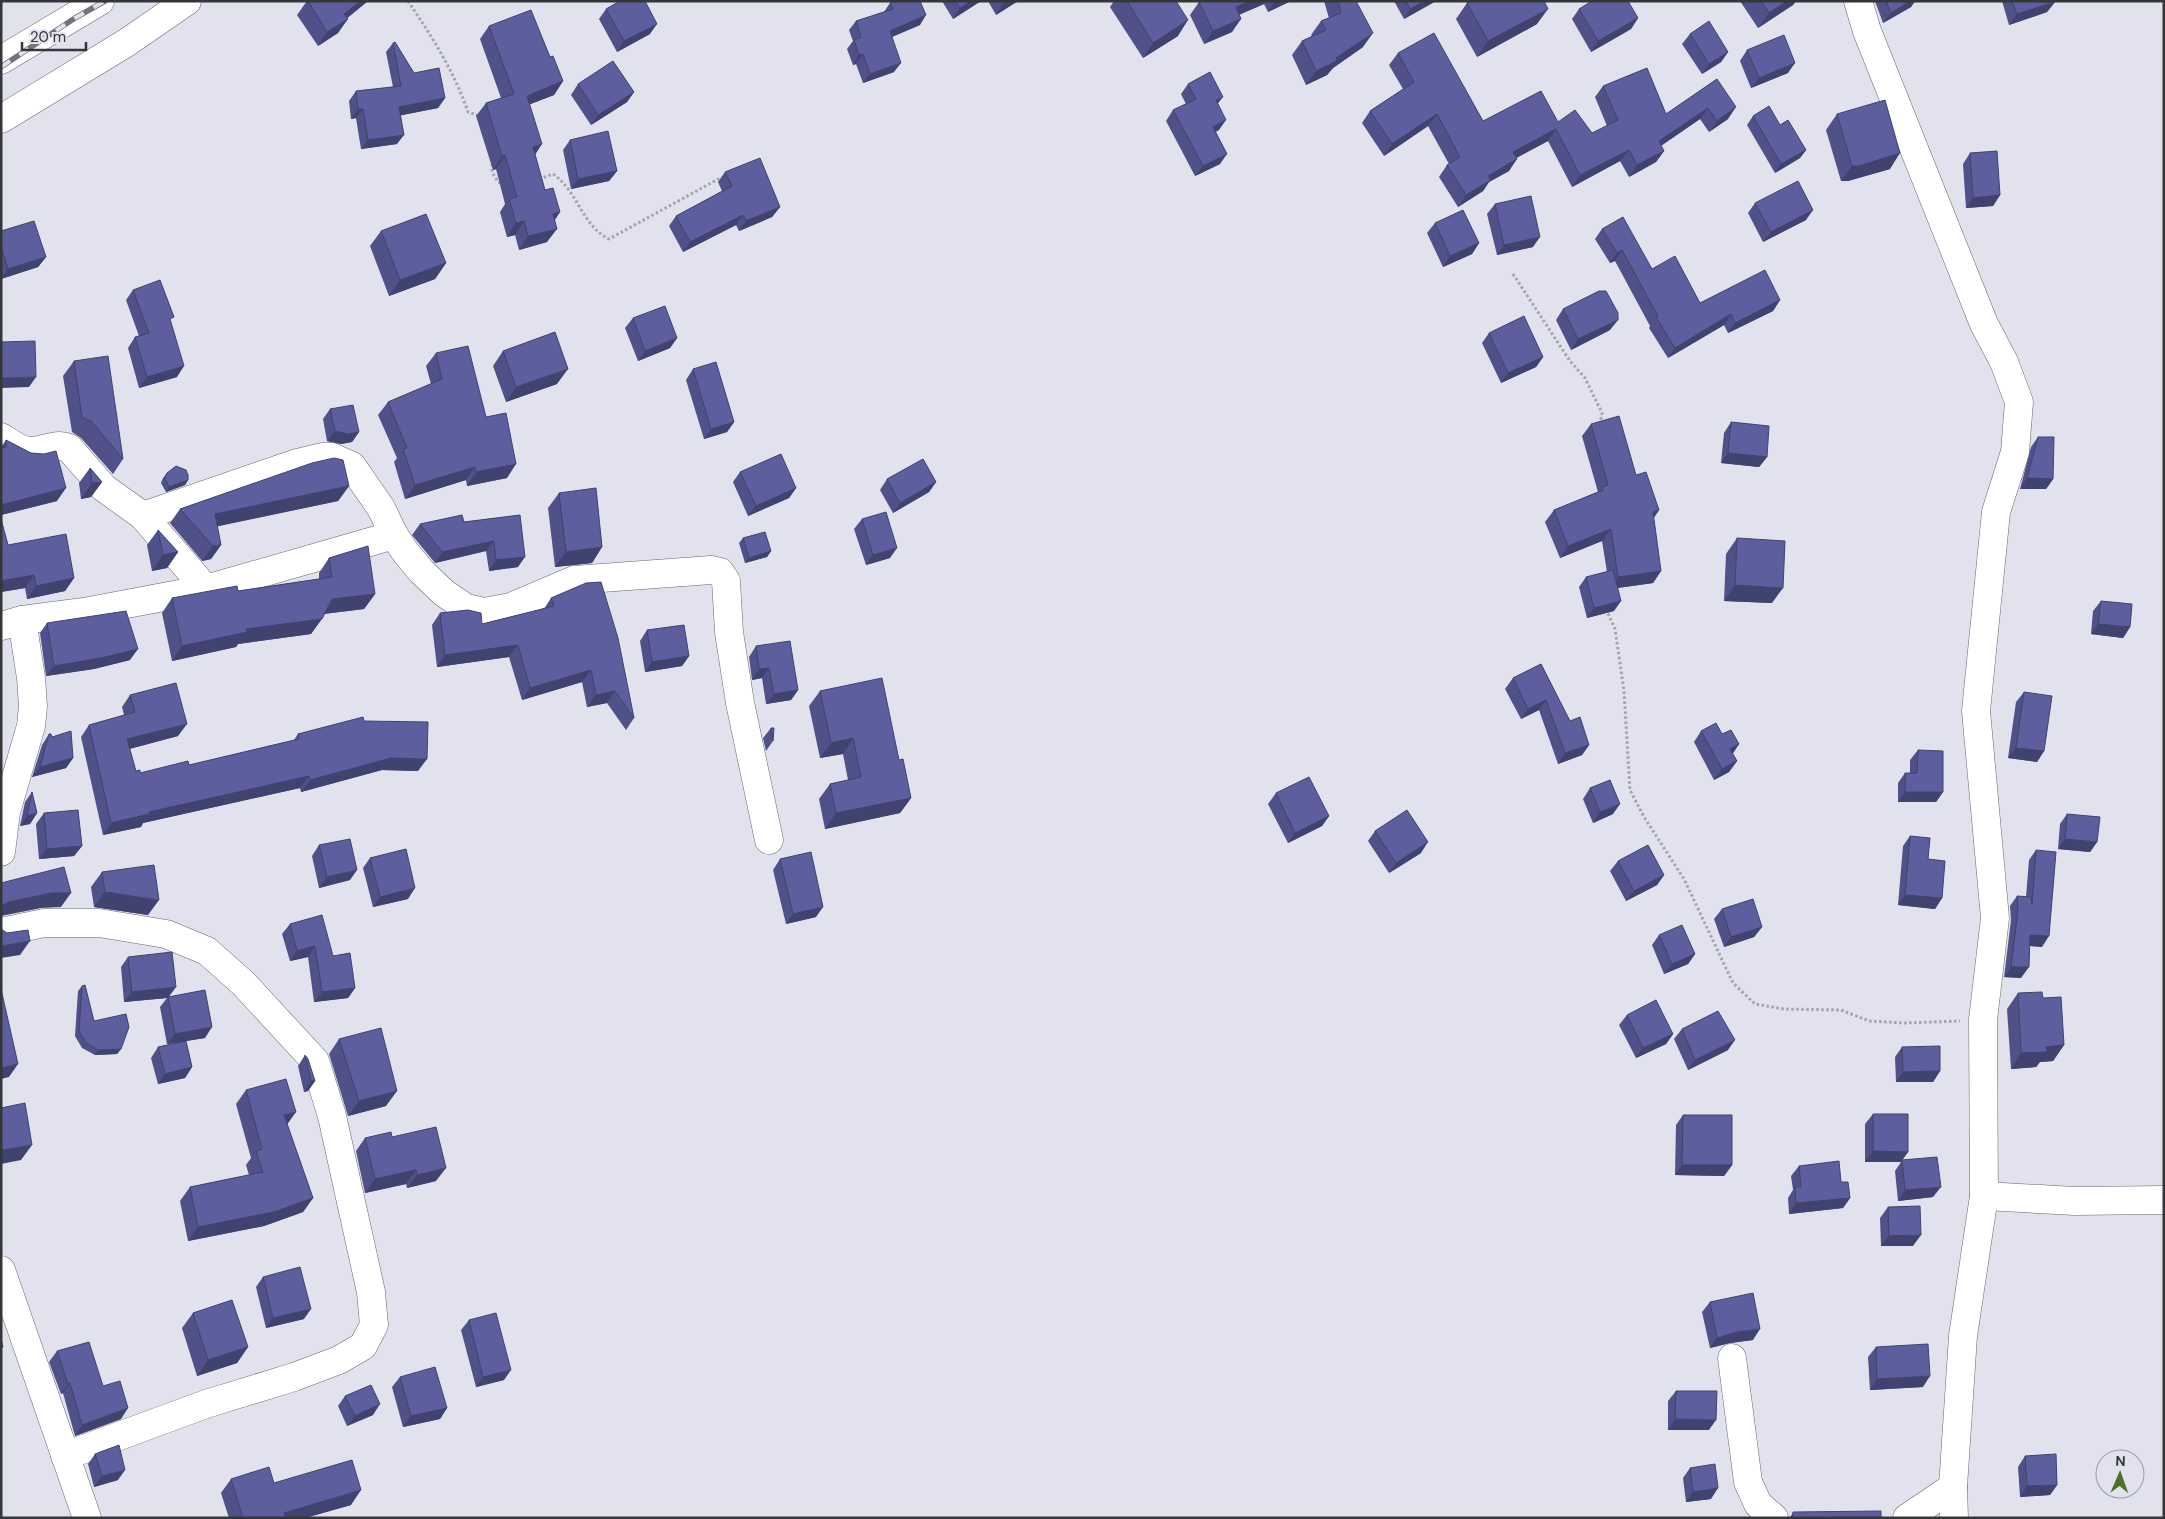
<svg xmlns="http://www.w3.org/2000/svg" width="2165" height="1519" viewBox="0 0 2165 1519" font-family="'DM Sans',sans-serif">
<style>
.lines{fill:none;stroke-linecap:round;stroke-linejoin:round}
.minor-casing{stroke:#666770;stroke-width:29}
.path{stroke:#a3a4ac;stroke-width:3;stroke-dasharray:2.5 2.5;stroke-linecap:butt}
.minor{stroke:#fff;stroke-width:28}
.rail-casing{stroke:#73747b;stroke-width:5.5}
.rail{stroke:#e1e2ed;stroke-width:4;stroke-dasharray:11;stroke-linecap:butt}
.wall{fill:#4f5188}
.shaded-wall{fill:#40426f}
.building{fill:#5c5e9e;stroke:#40426f}
</style>
<rect width="100%" height="100%" fill="#e1e2ed"/>
<g class="lines">
<defs>
<g id="minor">
<polyline points="1858,1 1867,31 1984,324 2004,362 2019,402 2015,452 1996,512 1976,711 1995,918 1983,1020 1984,1196 1963,1336 1953,1487 1954,1518"/>
<polyline points="1,60 100,1"/>
<polyline points="1,119 126,43 187,1"/>
<path d="M1 437C9 442 20 451 30 451 43 452 55 442 69 448L104 488 143 516 206 589"/>
<polyline points="143,516 297,463 322,457 332,457 352,466 381,508 394,535 406,553 421,571 444,593 466,608 484,612 511,607 574,580 711,570 720,572 726,581 729,632 740,703 769,840"/>
<polyline points="1,626 22,620 84,612 206,589 394,535"/>
<polyline points="1,852 6,812 31,726 33,706 31,678 22,620"/>
<polyline points="1,932 44,923 99,923 166,934 207,951 244,984 315,1061 332,1116 371,1292 374,1325 363,1346 339,1360 294,1377 206,1404 65,1456"/>
<polyline points="1984,1196 2075,1201 2164,1200"/>
<polyline points="1,1270 87,1518"/>
<polyline points="1732,1358 1748,1482 1758,1504 1774,1518"/>
<polyline points="1907,1518 1953,1487"/>
</g>
</defs>
<use href="#minor" class="minor-casing"/>
<g class="path">
<path d="M408 1C432 37 454 71 468 112L480 116"/>
<polyline points="492,164 492,172 498,182 502,183"/>
<path d="M539 179 553 174C578 191 582 226 609 239L722 177"/>
<polyline points="1513,274 1570,361 1585,378 1602,413 1600,424"/>
<polyline points="1606,609 1615,629 1624,691 1630,790 1644,817 1684,879 1733,983 1755,1004 1784,1009 1841,1010 1869,1021 1905,1023 1960,1021"/>
</g>
<use href="#minor" class="minor"/>
<defs>
<polyline id="rail" points="1,67 75,18 105,1"/>
</defs>
<use href="#rail" class="rail-casing"/>
<use href="#rail" class="rail"/>
</g>
<g class="wall">
<polygon points="307,1 368,1 347,18 338,33 318,46 297,15"/>
<polygon points="942,1 981,1 953,19"/>
<polygon points="988,1 1018,1 996,15"/>
<polygon points="1114,1 1176,1 1178,36 1143,58 1110,7"/>
<polygon points="1201,1 1291,1 1268,12 1264,4 1239,15 1232,32 1204,44 1190,15 1199,2"/>
<polygon points="1324,1 1356,1 1363,47 1333,68 1327,75 1306,85 1292,55 1302,41 1312,36 1311,35 1321,21 1329,18"/>
<polygon points="1394,1 1436,1 1404,19"/>
<polygon points="1740,1 1796,1 1793,5 1758,28"/>
<polygon points="1875,1 1915,1 1911,7 1883,23"/>
<polygon points="2002,1 2055,1 2055,2 2047,12 2009,25"/>
<polygon points="890,3 920,25 892,37 894,72 863,83 856,64 853,65 847,49 853,41 849,30 856,21 884,12"/>
<polygon points="1467,3 1537,24 1477,57 1456,19"/>
<polygon points="606,9 650,34 617,52 599,19"/>
<polygon points="1579,9 1638,18 1631,29 1591,52 1572,19"/>
<polygon points="489,26 550,57 563,81 554,95 530,104 535,154 545,190 560,212 554,220 547,242 519,250 515,235 507,237 500,212 505,204 496,169 493,170 476,116 486,103 501,98 480,39"/>
<polygon points="1690,34 1728,52 1721,62 1702,74 1682,44"/>
<polygon points="393,43 414,73 445,98 438,108 401,115 397,144 361,149 356,118 351,119 349,101 356,91 393,87 386,52"/>
<polygon points="1747,50 1788,73 1751,88 1740,61"/>
<polygon points="1398,53 1483,121 1558,122 1592,133 1607,126 1595,97 1603,86 1666,114 1717,79 1728,119 1709,132 1700,119 1661,146 1664,151 1656,162 1629,177 1620,161 1572,187 1548,141 1516,158 1509,171 1489,182 1483,191 1458,207 1439,177 1447,165 1449,164 1428,126 1384,156 1362,123 1370,111 1403,89 1389,65"/>
<polygon points="578,84 634,92 627,102 591,125 571,95"/>
<polygon points="1188,84 1218,104 1219,130 1215,132 1220,164 1195,176 1166,121 1173,110 1186,104 1181,94"/>
<polygon points="1837,114 1890,169 1848,181 1841,181 1826,130"/>
<polygon points="1753,116 1780,125 1806,150 1800,158 1775,173 1747,125"/>
<polygon points="570,140 617,171 609,181 571,189 563,150"/>
<polygon points="1970,153 2000,195 1993,206 1966,208 1963,164"/>
<polygon points="725,172 780,207 772,217 739,231 736,225 683,252 669,226 676,216 722,191 718,182"/>
<polygon points="1755,203 1806,220 1763,242 1748,213"/>
<polygon points="1495,204 1533,247 1497,255 1487,214"/>
<polygon points="1435,223 1479,243 1472,254 1443,267 1427,233"/>
<polygon points="1602,229 1652,269 1700,303 1780,300 1773,311 1728,333 1724,325 1668,358 1649,328 1650,326 1615,261 1610,263 1595,239"/>
<polygon points="1,231 46,257 38,267 1,279"/>
<polygon points="381,231 446,263 435,279 389,296 370,246"/>
<polygon points="133,290 177,377 139,388 128,348 135,337 139,336 126,300"/>
<polygon points="1563,309 1610,330 1571,350 1556,320"/>
<polygon points="633,318 677,338 670,348 638,361 625,328"/>
<polygon points="1489,333 1543,357 1536,367 1501,383 1482,343"/>
<polygon points="503,351 557,384 506,402 493,366"/>
<polygon points="436,353 486,417 507,478 467,486 466,480 405,499 394,462 397,458 378,415 388,402 431,384 426,366"/>
<polygon points="74,361 123,459 113,474 81,438 72,432 63,376"/>
<polygon points="693,369 734,422 727,432 704,439 686,380"/>
<polygon points="330,409 359,432 352,442 341,444 327,441 323,419"/>
<polygon points="1731,422 1767,457 1759,467 1721,463 1724,433"/>
<polygon points="1591,424 1636,475 1659,510 1653,519 1661,571 1653,583 1618,588 1614,611 1587,618 1579,587 1586,577 1607,572 1602,541 1560,558 1545,522 1554,510 1598,492 1582,436"/>
<polygon points="2038,437 2053,479 2046,489 2020,489 2031,447"/>
<polygon points="6,440 57,501 1,515 1,447"/>
<polygon points="90,468 102,482 91,497 81,499 79,483"/>
<polygon points="740,472 796,488 789,498 748,516 733,482"/>
<polygon points="167,473 188,480 185,485 166,492 161,483 163,478"/>
<polygon points="887,479 936,482 929,492 893,513 880,490"/>
<polygon points="349,486 338,501 217,526 221,545 211,559 202,561 170,523 180,509"/>
<polygon points="559,493 602,547 592,563 555,567 548,508"/>
<polygon points="520,515 518,567 489,571 486,551 435,563 412,535 420,524 464,522"/>
<polygon points="1,519 8,545 74,578 65,591 27,599 25,588 1,592"/>
<polygon points="862,519 890,558 866,565 854,529"/>
<polygon points="158,530 178,552 167,568 152,571 147,545"/>
<polygon points="743,538 771,551 767,557 745,563 739,543"/>
<polygon points="1737,538 1772,603 1724,601 1726,554"/>
<polygon points="329,558 375,594 364,609 324,614 311,634 238,644 236,647 172,661 162,613 172,598 238,591 319,579 319,573"/>
<polygon points="551,598 634,718 626,730 607,703 587,707 582,682 522,700 509,657 437,667 432,625 440,613 482,624 544,609"/>
<polygon points="2101,601 2130,627 2123,638 2091,634 2093,611"/>
<polygon points="47,623 130,660 94,669 46,676 40,633"/>
<polygon points="647,630 689,656 682,666 645,672 640,641"/>
<polygon points="756,646 798,690 791,700 766,704 762,678 752,680 749,657"/>
<polygon points="1541,664 1570,721 1589,745 1582,755 1558,764 1539,710 1521,719 1505,689 1513,678"/>
<polygon points="820,691 899,760 911,798 900,813 825,829 819,799 830,784 848,780 843,754 820,758 809,706"/>
<polygon points="2024,692 2044,751 2037,762 2008,758 2016,702"/>
<polygon points="130,695 178,736 129,749 136,771 140,773 189,765 294,740 298,734 364,721 418,771 382,770 301,792 300,788 143,823 141,827 103,835 81,737 89,725 124,715 122,707"/>
<polygon points="771,728 773,741 766,751 763,738"/>
<polygon points="1701,731 1722,734 1739,744 1732,754 1737,761 1729,772 1714,780 1694,742"/>
<polygon points="49,734 73,758 66,768 32,777 42,745"/>
<polygon points="1918,750 1943,792 1936,802 1898,802 1898,783 1905,773 1910,773 1910,760"/>
<polygon points="1590,788 1613,814 1593,823 1583,799"/>
<polygon points="32,792 37,813 30,824 20,826 25,802"/>
<polygon points="1276,793 1329,816 1322,826 1288,843 1268,804"/>
<polygon points="44,813 82,846 74,856 39,859 36,824"/>
<polygon points="2067,814 2097,842 2090,852 2058,849 2060,824"/>
<polygon points="1375,831 1421,853 1389,873 1368,841"/>
<polygon points="1910,836 1928,859 1942,898 1935,909 1898,905 1903,846"/>
<polygon points="319,845 350,880 319,888 312,856"/>
<polygon points="2036,850 2042,947 2029,946 2021,978 2004,977 2011,920 2010,906 2017,896 2026,897 2029,860"/>
<polygon points="370,858 408,899 373,907 363,868"/>
<polygon points="780,859 816,917 786,924 773,870"/>
<polygon points="1618,861 1664,875 1657,885 1626,901 1610,871"/>
<polygon points="102,872 148,915 94,907 91,887"/>
<polygon points="1722,909 1762,927 1754,937 1724,947 1714,919"/>
<polygon points="290,924 333,956 355,988 348,998 314,1002 308,957 290,961 282,934"/>
<polygon points="1659,935 1695,954 1688,964 1664,974 1652,945"/>
<polygon points="128,957 169,996 205,1038 186,1041 192,1067 185,1078 158,1084 151,1058 158,1047 177,1043 167,1044 160,1007 167,998 124,1002 121,967"/>
<polygon points="82,986 94,1021 121,1049 117,1054 95,1055 82,1048 75,1036 78,991"/>
<polygon points="2018,993 2043,998 2064,1045 2053,1061 2040,1062 2036,1067 2011,1069 2007,1009"/>
<polygon points="1627,1015 1673,1034 1666,1044 1636,1058 1619,1025"/>
<polygon points="1682,1029 1728,1050 1688,1070 1674,1039"/>
<polygon points="339,1039 386,1106 348,1116 329,1054"/>
<polygon points="1902,1047 1940,1071 1933,1082 1896,1082 1895,1057"/>
<polygon points="305,1055 315,1081 308,1091 304,1092 298,1066"/>
<polygon points="246,1090 287,1124 313,1198 303,1212 264,1226 188,1241 180,1201 190,1187 249,1175 246,1165 251,1158 236,1104"/>
<polygon points="1873,1114 1908,1152 1902,1160 1933,1197 1898,1201 1895,1171 1901,1162 1865,1162 1865,1124"/>
<polygon points="1683,1115 1732,1165 1724,1176 1675,1175 1676,1125"/>
<polygon points="365,1138 436,1181 407,1188 406,1184 365,1193 356,1151"/>
<polygon points="1799,1166 1841,1182 1850,1198 1843,1208 1789,1214 1788,1198 1793,1190 1791,1176"/>
<polygon points="1888,1207 1913,1246 1881,1246 1880,1218"/>
<polygon points="263,1277 304,1319 266,1328 256,1287"/>
<polygon points="1710,1302 1753,1340 1730,1343 1710,1348 1702,1312"/>
<polygon points="193,1313 248,1347 237,1363 197,1376 182,1328"/>
<polygon points="469,1320 504,1380 476,1387 461,1330"/>
<polygon points="1876,1347 1923,1387 1870,1390 1868,1357"/>
<polygon points="57,1351 103,1386 121,1419 75,1436 63,1393 61,1394 49,1362"/>
<polygon points="400,1377 447,1408 440,1419 403,1427 392,1387"/>
<polygon points="1676,1391 1709,1430 1668,1430 1668,1401"/>
<polygon points="345,1396 373,1415 347,1426 338,1406"/>
<polygon points="95,1454 118,1480 94,1487 88,1464"/>
<polygon points="2025,1456 2057,1485 2050,1495 2020,1497 2018,1467"/>
<polygon points="1690,1468 1711,1499 1686,1502 1683,1478"/>
<polygon points="231,1479 274,1483 351,1505 305,1518 229,1518 221,1493"/>
<polygon points="1793,1512 1881,1518 1790,1518"/>
</g>
<g class="shaded-wall">
<polygon points="361,1 368,1 340,24 348,19 338,33 318,46 327,32 344,14"/>
<polygon points="971,1 981,1 953,19 960,8"/>
<polygon points="1008,1 1018,1 996,15 1003,4"/>
<polygon points="1250,1 1266,1 1264,4 1226,20 1236,7"/>
<polygon points="1275,1 1291,1 1268,12"/>
<polygon points="1425,1 1436,1 1404,19 1410,9"/>
<polygon points="1787,1 1796,1 1793,5 1758,28 1769,13"/>
<polygon points="1910,1 1915,1 1911,7 1883,23 1891,13"/>
<polygon points="2055,2 2047,12 2009,25 2017,14"/>
<polygon points="1548,9 1537,24 1477,57 1488,41"/>
<polygon points="926,15 920,25 884,40 890,31"/>
<polygon points="1638,18 1631,29 1591,52 1598,41"/>
<polygon points="1241,19 1232,32 1204,44 1213,31"/>
<polygon points="1188,20 1178,36 1143,58 1153,43"/>
<polygon points="657,24 650,34 617,52 624,41"/>
<polygon points="1373,33 1363,47 1333,68 1327,75 1306,85 1316,71"/>
<polygon points="1728,52 1721,62 1702,74 1709,64"/>
<polygon points="863,54 856,64 853,65 859,55"/>
<polygon points="901,63 894,72 863,83 870,74"/>
<polygon points="1795,63 1788,73 1751,88 1759,78"/>
<polygon points="563,81 554,95 518,109 527,96"/>
<polygon points="634,92 627,102 591,125 598,115"/>
<polygon points="1223,97 1215,107 1216,100"/>
<polygon points="445,98 438,108 393,117 399,107"/>
<polygon points="1736,107 1728,119 1709,132 1717,121"/>
<polygon points="1708,108 1700,119 1650,153 1659,141"/>
<polygon points="358,109 363,109 356,118 351,119"/>
<polygon points="1437,114 1428,126 1384,156 1392,144"/>
<polygon points="1226,120 1219,130 1206,137 1213,127"/>
<polygon points="1556,129 1548,141 1505,164 1513,152"/>
<polygon points="404,135 397,144 361,149 368,140"/>
<polygon points="542,144 533,158 533,147"/>
<polygon points="1629,150 1620,161 1572,187 1580,175"/>
<polygon points="1806,150 1800,158 1775,173 1781,164"/>
<polygon points="1664,151 1656,162 1629,177 1637,165"/>
<polygon points="1900,153 1890,169 1848,181 1841,181 1852,166"/>
<polygon points="1227,154 1220,164 1195,176 1203,166"/>
<polygon points="505,155 496,169 493,170 502,156"/>
<polygon points="1517,159 1509,171 1489,182 1483,191 1458,207 1466,195 1488,176"/>
<polygon points="617,171 609,181 571,189 578,179"/>
<polygon points="2000,195 1993,206 1966,208 1973,198"/>
<polygon points="780,207 772,217 739,231 746,221"/>
<polygon points="1813,210 1806,220 1763,242 1771,232"/>
<polygon points="560,212 551,226 553,214"/>
<polygon points="743,215 736,225 683,252 690,242"/>
<polygon points="524,221 515,235 507,237 516,223"/>
<polygon points="557,229 547,242 519,250 528,236"/>
<polygon points="1540,237 1533,247 1497,255 1504,245"/>
<polygon points="1479,243 1472,254 1443,267 1450,256"/>
<polygon points="1622,250 1615,261 1610,263 1617,253"/>
<polygon points="46,257 38,267 1,279 8,269"/>
<polygon points="446,263 435,279 389,296 400,280"/>
<polygon points="1780,300 1773,311 1728,333 1735,323"/>
<polygon points="1731,314 1724,325 1668,358 1675,348"/>
<polygon points="1618,320 1610,330 1571,350 1578,339"/>
<polygon points="677,338 670,348 638,361 645,351"/>
<polygon points="1543,357 1536,367 1501,383 1508,373"/>
<polygon points="184,366 177,377 139,388 147,377"/>
<polygon points="568,369 557,384 506,402 516,387"/>
<polygon points="36,377 29,387 1,388 1,378"/>
<polygon points="734,422 727,432 704,439 711,429"/>
<polygon points="335,431 359,432 352,442 341,444 327,441"/>
<polygon points="1728,453 1767,457 1759,467 1721,463"/>
<polygon points="516,464 507,478 467,486 476,472"/>
<polygon points="475,467 466,480 405,499 415,485"/>
<polygon points="2027,478 2053,479 2046,489 2020,489"/>
<polygon points="188,480 185,485 166,492 169,487"/>
<polygon points="102,482 91,497 81,499 92,483"/>
<polygon points="936,482 929,492 893,513 900,503"/>
<polygon points="349,486 338,501 205,529 215,514"/>
<polygon points="66,488 57,501 1,515 1,505"/>
<polygon points="796,488 789,498 748,516 756,506"/>
<polygon points="1659,510 1651,522 1653,512"/>
<polygon points="1611,529 1602,541 1560,558 1568,546"/>
<polygon points="494,541 486,551 435,563 442,552"/>
<polygon points="221,545 211,559 202,561 213,546"/>
<polygon points="602,547 592,563 555,567 566,552"/>
<polygon points="897,548 890,558 866,565 873,555"/>
<polygon points="771,551 767,557 745,563 749,558"/>
<polygon points="178,552 167,568 152,571 163,555"/>
<polygon points="525,557 518,567 489,571 496,560"/>
<polygon points="1661,571 1653,583 1610,589 1618,577"/>
<polygon points="34,575 25,588 1,592 1,581"/>
<polygon points="74,578 65,591 27,599 36,586"/>
<polygon points="1735,585 1783,588 1772,603 1724,601"/>
<polygon points="375,594 364,609 322,614 332,599"/>
<polygon points="1621,601 1614,611 1587,618 1594,608"/>
<polygon points="322,619 311,634 238,644 236,647 172,661 182,646 246,629"/>
<polygon points="2098,624 2130,627 2123,638 2091,634"/>
<polygon points="518,645 509,657 437,667 445,655"/>
<polygon points="138,649 130,660 94,669 46,676 54,666"/>
<polygon points="689,656 682,666 645,672 652,662"/>
<polygon points="769,668 762,678 752,680 759,669"/>
<polygon points="591,670 582,682 522,700 530,688"/>
<polygon points="798,690 791,700 766,704 774,694"/>
<polygon points="615,691 607,703 587,707 596,695"/>
<polygon points="1546,700 1539,710 1521,719 1528,709"/>
<polygon points="187,724 178,736 118,752 127,739"/>
<polygon points="853,738 843,754 820,758 831,743"/>
<polygon points="1739,744 1732,755 1730,749"/>
<polygon points="1589,745 1582,755 1558,764 1565,753"/>
<polygon points="2016,748 2044,751 2037,762 2008,758"/>
<polygon points="73,758 66,768 32,777 40,767"/>
<polygon points="391,758 427,759 418,771 382,770 301,792 310,780"/>
<polygon points="1737,761 1729,772 1714,780 1722,769"/>
<polygon points="309,776 300,788 143,823 141,827 103,835 111,823 149,812"/>
<polygon points="1905,792 1943,792 1936,802 1898,802"/>
<polygon points="911,798 900,813 825,829 836,813"/>
<polygon points="1620,804 1613,814 1593,823 1600,812"/>
<polygon points="37,813 30,824 20,826 27,816"/>
<polygon points="1329,816 1322,826 1288,843 1295,833"/>
<polygon points="2065,839 2097,842 2090,852 2058,849"/>
<polygon points="1428,842 1421,853 1389,873 1396,863"/>
<polygon points="82,846 74,856 39,859 47,849"/>
<polygon points="357,870 350,880 319,888 327,877"/>
<polygon points="1664,875 1657,885 1626,901 1634,891"/>
<polygon points="415,888 408,899 373,907 380,897"/>
<polygon points="105,892 159,900 148,915 94,907"/>
<polygon points="51,893 71,893 61,907 41,908 1,916 1,906 8,902"/>
<polygon points="1905,895 1942,898 1935,909 1898,905"/>
<polygon points="823,907 816,917 786,924 793,914"/>
<polygon points="1762,927 1754,937 1724,947 1731,937"/>
<polygon points="2030,935 2049,936 2042,947 2023,945"/>
<polygon points="30,941 20,955 1,958 1,946"/>
<polygon points="315,946 308,957 290,961 297,951"/>
<polygon points="1695,954 1688,964 1664,974 1672,964"/>
<polygon points="2011,967 2029,967 2021,978 2004,977"/>
<polygon points="176,987 168,998 168,997 167,998 124,1002 132,992"/>
<polygon points="355,988 348,998 314,1002 322,992"/>
<polygon points="212,1027 205,1038 167,1044 175,1034"/>
<polygon points="1673,1034 1666,1044 1636,1058 1643,1048"/>
<polygon points="1735,1040 1728,1050 1688,1070 1695,1060"/>
<polygon points="2064,1045 2053,1061 2040,1062 2036,1067 2011,1069 2021,1053 2046,1047"/>
<polygon points="121,1049 117,1054 95,1055 98,1050"/>
<polygon points="18,1064 9,1077 1,1079 1,1068"/>
<polygon points="192,1067 185,1078 158,1084 165,1074"/>
<polygon points="1940,1071 1933,1082 1896,1082 1903,1072"/>
<polygon points="311,1081 315,1081 308,1091 304,1092"/>
<polygon points="397,1091 386,1106 348,1116 359,1101"/>
<polygon points="296,1112 286,1126 284,1115"/>
<polygon points="32,1145 21,1160 1,1164 1,1150"/>
<polygon points="1873,1151 1908,1152 1901,1162 1865,1162"/>
<polygon points="1682,1165 1732,1165 1724,1176 1675,1175"/>
<polygon points="446,1168 436,1181 407,1188 417,1175"/>
<polygon points="416,1170 406,1184 365,1193 375,1179"/>
<polygon points="1941,1187 1933,1197 1898,1201 1905,1190"/>
<polygon points="313,1198 303,1212 264,1226 188,1241 198,1227"/>
<polygon points="1850,1198 1843,1208 1789,1214 1796,1203"/>
<polygon points="1921,1235 1913,1246 1881,1246 1889,1236"/>
<polygon points="311,1309 304,1319 266,1328 273,1318"/>
<polygon points="1760,1329 1753,1340 1730,1343 1710,1348 1717,1338 1737,1332"/>
<polygon points="248,1347 237,1363 197,1376 208,1360"/>
<polygon points="511,1370 504,1380 476,1387 483,1377"/>
<polygon points="1930,1376 1923,1387 1870,1390 1877,1379"/>
<polygon points="70,1383 63,1393 61,1394 68,1384"/>
<polygon points="380,1404 373,1415 347,1426 355,1416"/>
<polygon points="128,1408 121,1419 75,1436 82,1425"/>
<polygon points="447,1408 440,1419 403,1427 411,1416"/>
<polygon points="1675,1419 1716,1420 1709,1430 1668,1430"/>
<polygon points="125,1470 118,1480 94,1487 102,1476"/>
<polygon points="2057,1485 2050,1495 2020,1497 2027,1486"/>
<polygon points="1718,1488 1711,1499 1686,1502 1693,1492"/>
<polygon points="361,1490 351,1505 305,1518 280,1518 284,1513"/>
</g>
<g class="building">
<polygon points="308,1 361,1 344,14 348,19 327,32"/>
<polygon points="620,1 645,1 657,24 624,41 606,9"/>
<polygon points="894,1 920,1 926,15 890,31 901,63 870,74 863,54 859,55 854,40 861,37 856,21 893,9 890,3"/>
<polygon points="955,1 971,1 960,8"/>
<polygon points="1001,1 1008,1 1003,4"/>
<polygon points="1127,1 1176,1 1188,20 1153,43"/>
<polygon points="1201,1 1250,1 1236,7 1241,19 1213,31 1199,2"/>
<polygon points="1338,1 1356,1 1373,33 1336,58 1337,61 1316,71 1302,41 1326,30 1321,21 1341,13"/>
<polygon points="1406,1 1425,1 1410,9"/>
<polygon points="1471,1 1544,1 1548,9 1488,41 1467,3"/>
<polygon points="1592,1 1628,1 1638,18 1598,41 1579,9"/>
<polygon points="1761,1 1787,1 1769,13"/>
<polygon points="1886,1 1910,1 1891,13"/>
<polygon points="2012,1 2055,1 2055,2 2017,14"/>
<polygon points="531,10 550,57 553,56 563,81 527,96 542,144 533,147 545,190 553,188 560,212 553,214 557,229 528,236 524,221 516,223 509,199 517,197 505,155 502,156 486,103 514,94 489,26"/>
<polygon points="1709,21 1728,52 1709,64 1690,34"/>
<polygon points="1434,33 1483,121 1541,91 1558,122 1575,110 1592,133 1618,120 1603,86 1647,68 1666,114 1717,79 1736,107 1717,121 1708,108 1659,141 1664,151 1637,165 1629,150 1580,175 1556,129 1513,152 1517,159 1488,176 1491,180 1466,195 1447,165 1460,157 1437,114 1392,144 1370,111 1414,82 1398,53"/>
<polygon points="1784,35 1795,63 1759,78 1747,50"/>
<polygon points="395,42 414,73 439,68 445,98 399,107 404,135 368,140 363,109 358,109 356,91 401,86 393,43"/>
<polygon points="613,61 634,92 598,115 578,84"/>
<polygon points="1210,72 1223,97 1216,100 1226,120 1213,127 1227,154 1203,166 1173,110 1196,99 1188,84"/>
<polygon points="1885,100 1900,153 1859,166 1852,166 1837,114"/>
<polygon points="1769,106 1780,125 1788,120 1806,150 1781,164 1753,116"/>
<polygon points="608,131 617,171 578,179 570,140"/>
<polygon points="1997,151 2000,195 1973,198 1970,153"/>
<polygon points="760,158 780,207 746,221 743,215 690,242 676,216 732,186 725,172"/>
<polygon points="1798,181 1813,210 1771,232 1755,203"/>
<polygon points="1531,196 1540,237 1504,245 1495,204"/>
<polygon points="1463,210 1479,243 1450,256 1435,223"/>
<polygon points="426,214 446,263 400,280 381,231"/>
<polygon points="1623,217 1652,269 1675,256 1700,303 1765,270 1780,300 1735,323 1731,314 1675,348 1656,317 1658,316 1622,250 1617,253 1602,229"/>
<polygon points="34,221 46,257 8,269 1,247 1,231"/>
<polygon points="160,280 174,317 170,319 184,366 147,377 135,337 149,333 133,290"/>
<polygon points="1599,291 1606,291 1618,313 1618,320 1578,339 1563,309"/>
<polygon points="665,306 677,338 645,351 633,318"/>
<polygon points="1524,316 1543,357 1508,373 1489,333"/>
<polygon points="555,332 568,369 516,387 503,351"/>
<polygon points="35,341 36,377 1,378 1,342"/>
<polygon points="468,346 486,417 506,413 516,464 476,472 475,467 415,485 403,449 407,448 388,402 442,379 436,353"/>
<polygon points="108,356 123,459 92,422 82,417 74,361"/>
<polygon points="716,362 734,422 711,429 693,369"/>
<polygon points="353,405 359,432 348,434 335,431 330,409"/>
<polygon points="1619,416 1636,475 1646,472 1659,510 1653,512 1661,571 1618,577 1611,529 1568,546 1554,510 1603,490 1602,487 1608,485 1591,424"/>
<polygon points="1731,422 1769,426 1767,457 1728,453"/>
<polygon points="2038,437 2054,437 2053,479 2027,478"/>
<polygon points="6,440 31,453 44,454 56,451 66,488 1,505 1,448 6,447"/>
<polygon points="781,454 796,488 756,506 740,472"/>
<polygon points="334,458 343,460 349,486 215,514 221,545 213,546 180,509 312,463"/>
<polygon points="923,459 936,482 900,503 887,479"/>
<polygon points="176,466 186,470 188,475 188,480 169,487 165,478 167,473"/>
<polygon points="90,468 102,482 92,483"/>
<polygon points="596,488 602,547 566,552 559,493"/>
<polygon points="886,512 897,548 873,555 862,519"/>
<polygon points="462,515 464,522 520,515 525,557 496,560 494,541 442,552 420,524"/>
<polygon points="1,519 8,545 66,534 74,578 36,586 34,575 1,581"/>
<polygon points="158,530 178,552 163,555"/>
<polygon points="765,532 771,551 749,558 743,538"/>
<polygon points="1737,538 1785,541 1783,588 1735,585"/>
<polygon points="368,546 375,594 332,599 322,619 246,629 247,632 182,646 172,598 237,586 238,591 332,577 329,558"/>
<polygon points="1613,570 1621,601 1594,608 1586,577"/>
<polygon points="601,582 618,638 634,718 615,691 596,695 591,670 530,688 518,645 445,655 440,613 468,610 481,613 482,624 554,606 551,598 586,583"/>
<polygon points="2101,601 2132,604 2130,627 2098,624"/>
<polygon points="126,611 138,649 101,658 54,666 47,623"/>
<polygon points="684,625 689,656 652,662 647,630"/>
<polygon points="790,641 798,690 774,694 769,668 759,669 756,646"/>
<polygon points="1541,664 1570,721 1580,717 1589,745 1565,753 1546,700 1528,709 1513,678"/>
<polygon points="882,678 899,760 903,759 911,798 836,813 830,784 861,777 853,738 831,743 820,691"/>
<polygon points="176,683 187,724 127,739 136,771 140,770 140,773 188,761 189,765 299,739 298,734 363,717 364,721 428,722 427,759 391,758 310,780 309,776 149,812 149,814 111,823 89,725 135,712 130,695"/>
<polygon points="2024,692 2052,696 2044,751 2016,748"/>
<polygon points="1716,723 1722,734 1731,730 1739,744 1730,749 1737,761 1722,769 1701,731"/>
<polygon points="771,728 774,728 773,741"/>
<polygon points="71,731 73,758 40,767 49,734 51,734 52,737"/>
<polygon points="1918,750 1943,751 1943,792 1905,792 1905,773 1917,773"/>
<polygon points="1309,777 1329,816 1295,833 1276,793"/>
<polygon points="1610,780 1620,804 1600,812 1590,788"/>
<polygon points="32,792 37,813 27,816"/>
<polygon points="78,810 82,846 47,849 44,813"/>
<polygon points="1407,810 1428,842 1396,863 1375,831"/>
<polygon points="2067,814 2100,817 2097,842 2065,839"/>
<polygon points="1910,836 1930,838 1928,859 1945,861 1942,898 1905,895"/>
<polygon points="350,839 357,870 327,877 319,845"/>
<polygon points="1648,845 1664,875 1634,891 1618,861"/>
<polygon points="406,849 415,888 380,897 370,858"/>
<polygon points="2036,850 2056,852 2049,936 2030,935 2029,967 2011,967 2018,910 2017,896 2031,897 2032,904"/>
<polygon points="811,852 823,907 793,914 780,859"/>
<polygon points="154,865 159,900 105,892 102,872"/>
<polygon points="64,867 71,893 51,893 8,902 1,906 1,883"/>
<polygon points="1753,899 1762,927 1731,937 1722,909"/>
<polygon points="322,915 333,956 350,953 355,988 322,992 315,946 297,951 290,924"/>
<polygon points="1682,925 1695,954 1672,964 1659,935"/>
<polygon points="1,929 7,933 28,930 30,941 1,946"/>
<polygon points="172,952 176,987 132,992 128,957"/>
<polygon points="85,985 94,1021 126,1014 129,1027 121,1049 98,1050 86,1043 79,1031 82,986"/>
<polygon points="1,989 18,1064 1,1068"/>
<polygon points="205,990 212,1027 175,1034 168,997"/>
<polygon points="2042,992 2043,998 2061,997 2064,1045 2046,1047 2047,1052 2021,1053 2018,993"/>
<polygon points="1656,1000 1673,1034 1643,1048 1627,1015"/>
<polygon points="1718,1011 1735,1040 1695,1060 1682,1029"/>
<polygon points="381,1028 397,1091 359,1101 339,1039"/>
<polygon points="186,1041 192,1067 165,1074 158,1047"/>
<polygon points="1940,1046 1940,1071 1903,1072 1902,1047"/>
<polygon points="305,1055 308,1059 315,1081 311,1081"/>
<polygon points="286,1079 296,1112 284,1115 313,1198 274,1212 198,1227 190,1187 263,1172 256,1151 262,1149 246,1090"/>
<polygon points="25,1103 32,1145 1,1150 1,1108"/>
<polygon points="1873,1114 1908,1114 1908,1152 1873,1151"/>
<polygon points="1683,1115 1732,1115 1732,1165 1682,1165"/>
<polygon points="436,1127 446,1168 417,1175 416,1170 375,1179 365,1138 391,1132 392,1137"/>
<polygon points="1937,1157 1941,1187 1905,1190 1902,1160"/>
<polygon points="1839,1161 1841,1182 1848,1182 1850,1198 1796,1203 1795,1187 1801,1187 1799,1166"/>
<polygon points="1920,1206 1921,1235 1889,1236 1888,1207"/>
<polygon points="300,1267 311,1309 273,1318 263,1277"/>
<polygon points="1753,1293 1760,1329 1737,1332 1717,1338 1710,1302"/>
<polygon points="232,1300 248,1347 208,1360 193,1313"/>
<polygon points="496,1313 511,1370 483,1377 469,1320"/>
<polygon points="1,1339 3,1347 1,1348"/>
<polygon points="89,1342 103,1386 120,1381 128,1408 82,1425 70,1383 68,1384 57,1351"/>
<polygon points="1928,1344 1930,1376 1877,1379 1876,1347"/>
<polygon points="435,1367 447,1408 411,1416 400,1377"/>
<polygon points="371,1385 380,1404 355,1416 345,1396"/>
<polygon points="1676,1391 1717,1391 1716,1420 1675,1419"/>
<polygon points="119,1445 125,1470 102,1476 95,1454"/>
<polygon points="2056,1454 2057,1485 2027,1486 2025,1456"/>
<polygon points="352,1460 361,1490 284,1513 286,1518 243,1518 231,1479 269,1467 274,1483"/>
<polygon points="1715,1464 1718,1488 1693,1492 1690,1468"/>
<polygon points="1881,1511 1881,1518 1793,1518 1793,1512"/>
</g>
<rect width="2165" height="1519" fill="none" stroke="#35363a" stroke-width="5"/>
<g transform="translate(2120 1474) rotate(2)"><circle r="24" fill="#e1e2ed" stroke="#9c9da5"/>
<path d="M0-4L9 19L0 12L-9 19Z" fill="#4e7028"/>
<text y="-8" font-size="14" font-weight="bold" text-anchor="middle" fill="#35363a">N</text>
</g>
<path d="M22 42v8h64v-8" fill="none" stroke="#35363a" stroke-width="2.5"/>
<text x="30" y="42" font-size="15" fill="#35363a" stroke="#e1e2ed" stroke-width="4" paint-order="stroke">20 m</text>
</svg>
